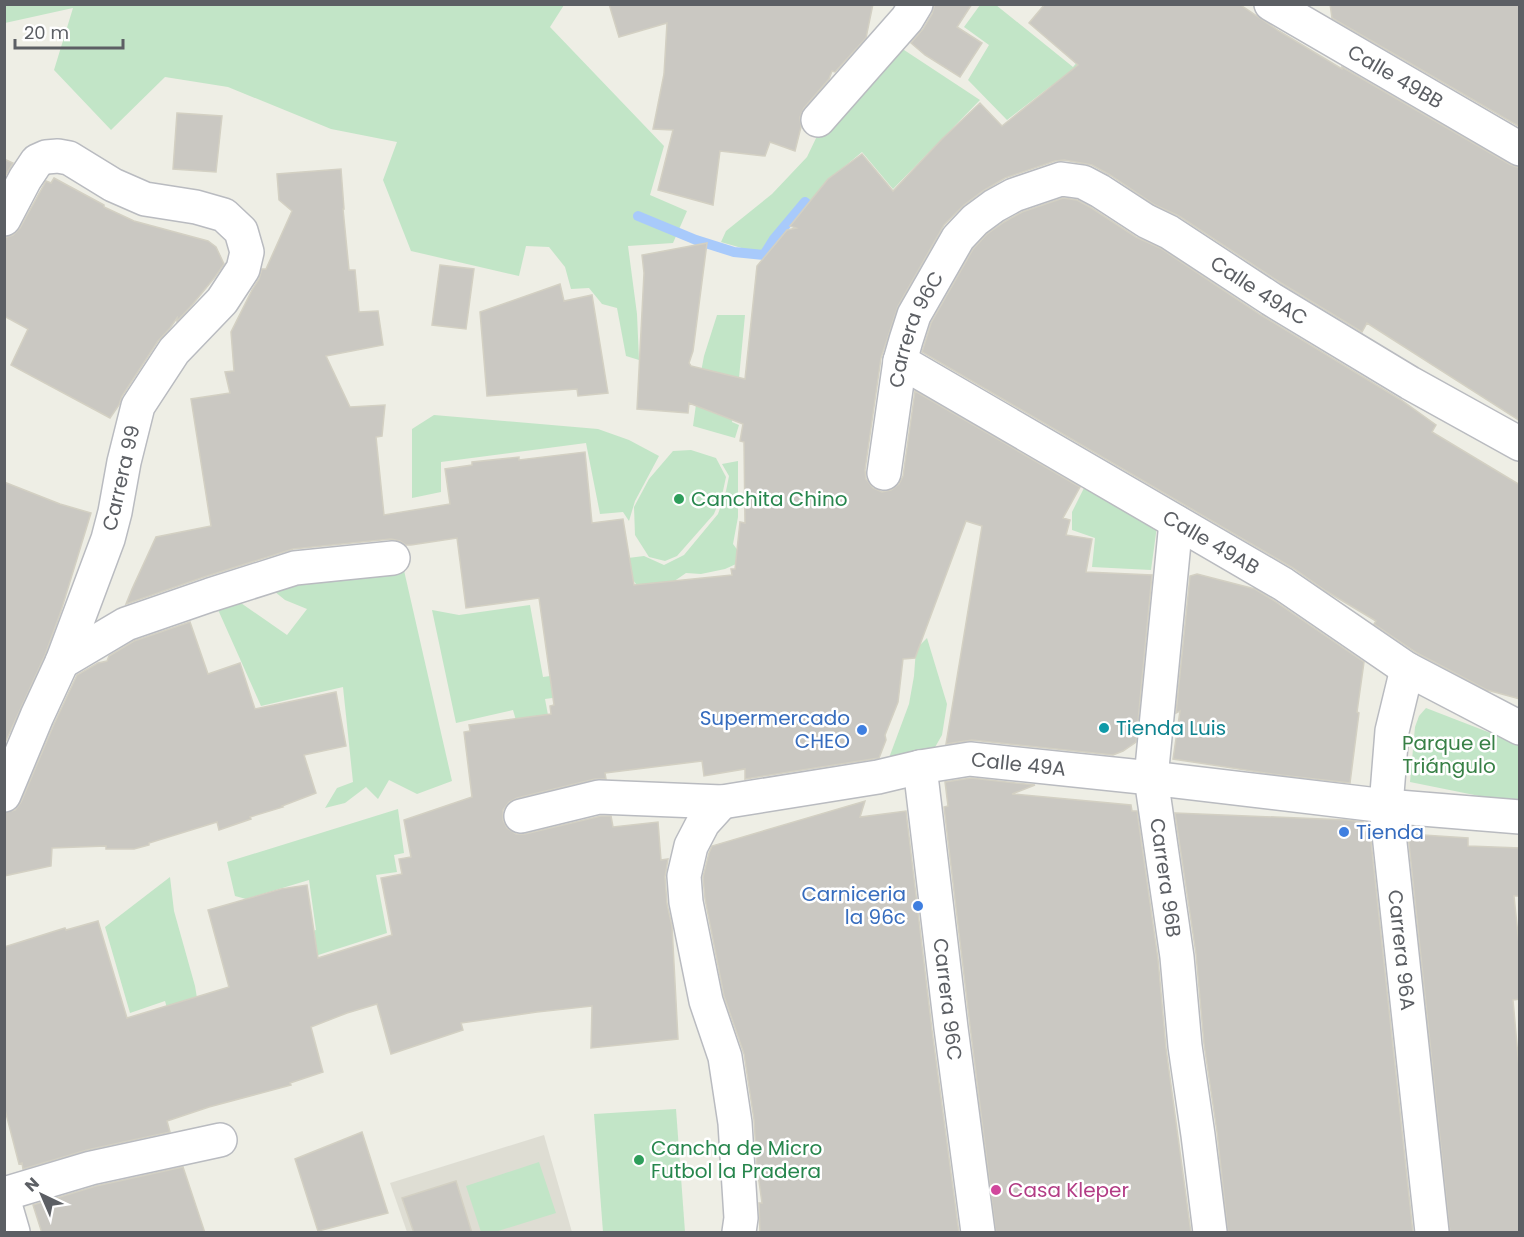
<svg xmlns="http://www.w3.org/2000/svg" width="1524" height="1237" viewBox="0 0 1524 1237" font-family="Poppins,sans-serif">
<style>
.education{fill:#deddd3}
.green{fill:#c2e5c7}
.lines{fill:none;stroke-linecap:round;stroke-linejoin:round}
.stream{stroke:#a8cafb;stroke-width:10}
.building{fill:#cac8c2;stroke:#d3d0c3;stroke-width:1.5}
.minor-casing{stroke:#b9bbc0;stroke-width:36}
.minor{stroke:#fff;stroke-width:33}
.leisure-dot{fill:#2e9e5b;stroke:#fff;stroke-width:2}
.culture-dot{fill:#0f9aa8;stroke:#fff;stroke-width:2}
.shop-dot{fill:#3f7fe0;stroke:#fff;stroke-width:2}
.hotel-dot{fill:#d1479c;stroke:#fff;stroke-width:2}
.labels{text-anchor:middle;stroke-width:5;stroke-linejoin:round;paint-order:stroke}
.street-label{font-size:20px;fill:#5c5f64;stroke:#fff}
.leisure-label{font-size:20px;fill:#27864d;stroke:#fff;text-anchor:start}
.shop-label{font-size:20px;fill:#366cbe;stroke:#fff;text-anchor:end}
.culture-label{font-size:20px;fill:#0d838f;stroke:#fff;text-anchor:start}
.park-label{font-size:20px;fill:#388046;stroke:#fff}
.hotel-label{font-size:20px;fill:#b23c85;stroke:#fff;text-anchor:start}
</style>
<rect width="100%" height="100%" fill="#eeeee5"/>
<polygon class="education" points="544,1135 572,1232 407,1232 390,1183"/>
<g class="green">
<polygon points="4,5 564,5 550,27 664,146 650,195 687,211 673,243 628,246 637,314 639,360 626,356 617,308 602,304 589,288 571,289 565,267 549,247 526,246 519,276 411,251 383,180 397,142 331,129 228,87 165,77 111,130 54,70 73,8 5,23"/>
<polygon points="980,5 996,5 1073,67 1125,5 1135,5 1055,91 1051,86 1007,120 968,80 989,45 964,27"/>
<polygon points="895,44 980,100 893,189 862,152 833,176 838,183 811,206 797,206 778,230 788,252 752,251 721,242 726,231 772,194 807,157 818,134"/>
<polygon points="717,315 745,315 739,378 732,422 739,425 735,438 693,426 699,383 704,356"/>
<polygon points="434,415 598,429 629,440 659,456 635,501 629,521 623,512 600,514 586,443 441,462 441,492 412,498 412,429"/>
<polygon points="691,450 716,458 726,477 723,491 714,514 677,556 665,561 649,557 635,535 634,507 649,479 673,451"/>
<polygon points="738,461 738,517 733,544 745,560 725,569 701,574 686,573 660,591 639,588 627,572 628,558 644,556 664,565 684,555 718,514 726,491 729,476 722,464"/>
<polygon points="1087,482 1157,526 1151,570 1092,567 1095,538 1072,530 1072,512"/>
<polygon points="403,566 452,781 417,794 389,780 378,799 366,787 345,803 325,808 337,788 353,782 343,687 261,706 215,603 238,601 287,635 307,609 285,600 269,587"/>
<polygon points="530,605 543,677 571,673 574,695 545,699 551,731 520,734 513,710 456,723 432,610 459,615"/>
<polygon points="927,638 947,704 942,735 934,749 886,766 909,704 914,676 916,649"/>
<polygon points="1426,708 1519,744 1519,804 1410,782 1415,727 1419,716"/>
<polygon points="398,809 404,853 394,855 397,872 376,875 387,933 262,973 257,944 316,930 309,880 246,899 235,896 227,862"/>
<polygon points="170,877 174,911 195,986 203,1034 177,1042 165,1001 130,1013 105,927"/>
<polygon points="676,1109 685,1232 603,1232 594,1114"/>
<polygon points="539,1162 556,1213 495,1232 481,1232 466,1186"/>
</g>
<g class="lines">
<polyline class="stream" points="638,216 696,240 734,252 764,255 774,239 805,202 816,214"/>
</g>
<g class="building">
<polygon points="609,4 873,4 866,38 835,72 832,71 829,79 804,108 800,117 801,127 795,151 770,142 765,156 720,151 713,205 658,190 673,130 653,129 664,74 667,23 619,37"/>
<polygon points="935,4 972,4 957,27 982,43 960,77 925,55 911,43 923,29 932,14"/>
<polygon points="1045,4 1239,4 1279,31 1342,69 1342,67 1511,165 1520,168 1520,421 1367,323 1362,332 1281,283 1179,216 1155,205 1110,175 1092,165 1064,160 1055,161 1005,178 983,191 964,205 944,225 898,306 881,358 865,470 866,479 873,488 882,492 891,490 899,484 903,476 915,391 1080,487 1063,518 1070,520 1066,535 1092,539 1086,572 1152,575 1136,742 1123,751 1113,755 972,740 946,744 982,526 966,521 915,658 903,659 898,702 885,735 886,740 879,758 745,779 745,769 704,776 702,761 605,773 606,779 595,779 517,798 509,802 503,810 503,820 507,828 516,834 525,834 601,816 611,816 613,827 658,822 661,860 668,859 665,877 667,904 672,926 678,1039 591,1048 592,1006 537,1012 461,1023 463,1030 391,1054 377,1004 347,1013 311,1027 323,1072 290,1083 291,1085 209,1107 167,1121 170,1132 87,1150 23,1169 22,1163 19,1164 4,1106 4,947 65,928 66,930 98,921 127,1018 229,987 208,910 281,889 307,885 318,958 392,935 381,878 402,874 399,859 411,857 404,820 472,797 464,732 470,731 469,725 551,714 550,706 554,705 539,598 466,608 457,538 411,545 406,545 400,541 391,539 293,549 204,577 126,604 132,589 156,537 211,526 191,399 230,393 225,372 234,371 231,332 252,290 259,279 262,269 266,269 292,211 279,200 277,174 341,169 344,209 343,209 349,270 355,270 359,312 378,311 383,345 326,356 350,407 385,405 382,436 376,437 384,515 450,504 445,469 472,465 472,462 519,457 519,460 585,452 592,523 623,519 634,585 732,575 731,569 735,569 740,522 745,523 744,442 740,441 743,424 689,403 688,413 637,409 644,273 642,255 707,243 693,351 689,363 691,366 745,379 757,266 787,230 796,228 790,226 828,179 862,154 893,191 942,139 980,103 1002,126 1078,65 1029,23"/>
<polygon points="1330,4 1520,4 1520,127 1332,18"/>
<polygon points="177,113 222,116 216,172 173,169"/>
<polygon points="4,159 13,163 4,178"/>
<polygon points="54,178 104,205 104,207 134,221 208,241 216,247 224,264 215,277 192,305 177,321 177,318 170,328 158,341 122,396 119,405 110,418 11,365 28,329 4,316 4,238 13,235 20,228 46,181 51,183"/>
<polygon points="1063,198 1077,200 1090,207 1136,237 1160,248 1261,315 1401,400 1436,425 1432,432 1520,485 1520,699 1487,690 1417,653 1374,624 1376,621 1326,591 1293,568 922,352 931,323 973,249 987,234 1004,222 1022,212"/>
<polygon points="440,265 474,269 466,329 432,325"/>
<polygon points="560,284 564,301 592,295 608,393 578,396 577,389 487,396 480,312"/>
<polygon points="4,482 60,504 91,513 61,611 45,655 4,745"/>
<polygon points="1197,574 1255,589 1273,600 1364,662 1357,712 1359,713 1350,783 1272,774 1173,759 1180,711 1176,713 1190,576"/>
<polygon points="190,622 208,674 240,663 255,709 336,692 346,746 304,755 316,793 282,806 283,807 250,817 251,819 219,830 217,822 149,843 149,845 134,849 106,849 106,846 52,848 51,866 4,876 4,813 15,810 21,802 54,724 77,675 98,663 107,661 109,656 134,641"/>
<polygon points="971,778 1035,785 1012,794 1131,805 1132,811 1137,811 1158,959 1166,1048 1191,1233 996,1233 970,1026 944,807 948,806 945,782"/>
<polygon points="865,801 860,817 906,811 932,1030 959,1233 760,1233 759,1203 762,1203 757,1167 754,1120 744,1054 724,996 705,899 703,877 709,853 712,846"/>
<polygon points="1175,813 1347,820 1363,822 1364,832 1370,832 1413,1233 1228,1233 1217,1132 1204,1044 1196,954"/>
<polygon points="1408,834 1468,838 1468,846 1520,848 1520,896 1514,896 1520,954 1520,999 1513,1000 1520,1079 1520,1233 1450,1233"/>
<polygon points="362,1132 388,1213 318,1231 295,1159"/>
<polygon points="183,1167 205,1233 42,1233 33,1205 96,1186"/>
<polygon points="456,1181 472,1233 414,1233 402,1198"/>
</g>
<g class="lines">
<defs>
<g id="minor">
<path id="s1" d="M1271 4 1520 149"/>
<polyline points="818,120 907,19 916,4"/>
<polyline points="4,219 25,179 37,161 46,157 58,156 69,158 113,185 145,199 196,207 224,215 241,231 247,252 243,269 222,301 174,351 138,406 124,462 115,512 108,539 62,662 37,716 4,795"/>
<path id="s2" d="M900 361 1283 584 1407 669 1520 728"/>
<path id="s3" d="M884 473 900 361 906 340 914 315 958 238 975 220 994 206 1014 195 1061 179 1083 182 1100 191 1146 221 1169 232 1271 299 1410 383 1520 444"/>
<path id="s4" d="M1176 522 1151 778 1177 957 1185 1046 1198 1135 1210 1232"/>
<polyline points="62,662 126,624 210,595 295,568 393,558"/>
<path id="s5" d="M1407 669 1392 731 1386 806 1432 1232"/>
<path id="s6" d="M920 767 951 1028 978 1232"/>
<polyline points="722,802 703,823 691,846 684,876 686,902 706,1001 725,1057 735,1123 741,1218 739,1232"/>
<path id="s7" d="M521 816 599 797 722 802 878 777 920 767 970 759 1151 778 1386 806 1520 817"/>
<polyline points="4,1194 91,1168 220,1140"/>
<polyline points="4,1201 13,1232"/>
</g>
</defs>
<use href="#minor" class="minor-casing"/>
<use href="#minor" class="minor"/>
</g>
<g class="leisure-dot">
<circle cx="679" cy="499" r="6"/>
<circle cx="639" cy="1160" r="6"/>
</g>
<circle class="culture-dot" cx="1104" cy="728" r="6"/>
<g class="shop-dot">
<circle cx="862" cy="730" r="6"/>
<circle cx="1344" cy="832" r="6"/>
<circle cx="918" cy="906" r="6"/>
</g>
<circle class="hotel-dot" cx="996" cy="1190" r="6"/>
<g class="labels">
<g class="street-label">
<text dy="7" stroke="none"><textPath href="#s1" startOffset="144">Calle 49BB</textPath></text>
<text dy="7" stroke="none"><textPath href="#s3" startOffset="600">Calle 49AC</textPath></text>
<text dy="7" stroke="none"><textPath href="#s3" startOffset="148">Carrera 96C</textPath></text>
<text transform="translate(121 478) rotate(-77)" y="7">Carrera 99</text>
<text dy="7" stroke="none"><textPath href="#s2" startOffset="360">Calle 49AB</textPath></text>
<text dy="7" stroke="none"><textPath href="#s7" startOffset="504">Calle 49A</textPath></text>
<text dy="7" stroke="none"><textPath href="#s4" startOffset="358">Carrera 96B</textPath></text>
<text dy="7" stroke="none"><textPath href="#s5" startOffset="284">Carrera 96A</textPath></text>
<text dy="7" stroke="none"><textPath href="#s6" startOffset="234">Carrera 96C</textPath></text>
</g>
<g class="leisure-label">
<text x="691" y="506">Canchita Chino</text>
<text x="651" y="1155">Cancha de Micro<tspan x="651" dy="23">Futbol la Pradera</tspan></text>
</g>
<g class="shop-label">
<text x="850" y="725">Supermercado<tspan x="850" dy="23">CHEO</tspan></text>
<text x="1356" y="839" text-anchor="start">Tienda</text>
<text x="906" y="901">Carniceria<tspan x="906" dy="23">la 96c</tspan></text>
</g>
<g class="culture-label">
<text x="1116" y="735">Tienda Luis</text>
</g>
<g class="park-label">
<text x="1449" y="750">Parque el<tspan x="1449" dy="23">Triángulo</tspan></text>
</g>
<g class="hotel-label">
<text x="1008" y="1197">Casa Kleper</text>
</g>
</g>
<rect width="1524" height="1237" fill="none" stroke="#5c5f64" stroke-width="12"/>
<g transform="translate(42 1195) rotate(316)" stroke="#ffffff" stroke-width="4.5" paint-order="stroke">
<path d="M0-4.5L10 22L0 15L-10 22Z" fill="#5c5f64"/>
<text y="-9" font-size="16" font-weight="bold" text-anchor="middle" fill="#5c5f64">N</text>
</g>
<path d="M15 39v9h108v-9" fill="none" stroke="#5c5f64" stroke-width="3"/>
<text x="24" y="39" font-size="18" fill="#5c5f64" stroke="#ffffff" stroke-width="4.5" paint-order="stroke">20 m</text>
</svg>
